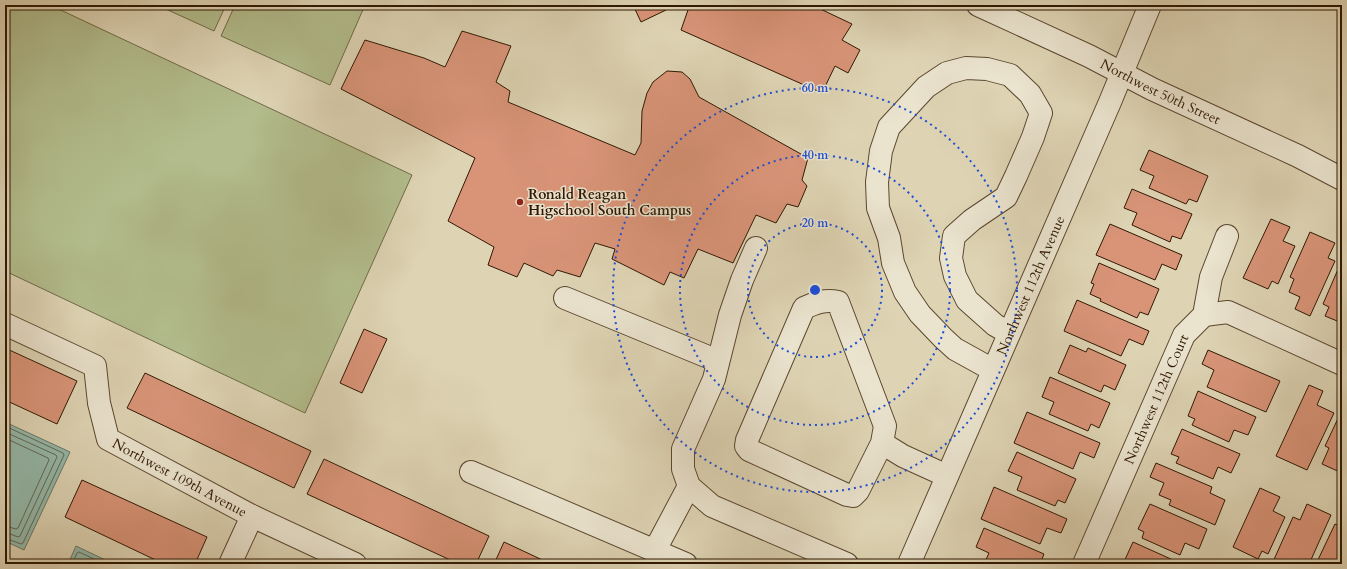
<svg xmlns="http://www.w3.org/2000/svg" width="1347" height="569" viewBox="0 0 1347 569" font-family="Cardo,serif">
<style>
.green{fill:#b2bc8c;stroke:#706a48}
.water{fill:#94b8a9;stroke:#6c7867}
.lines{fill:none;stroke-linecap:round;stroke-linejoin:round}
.shore{stroke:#626856;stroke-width:1}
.building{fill:#d99478;stroke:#2f1803}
.minor-casing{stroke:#5b472f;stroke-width:24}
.minor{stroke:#eae3ce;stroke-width:22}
.ring{fill:none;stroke:#1d4ed8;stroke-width:2;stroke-dasharray:2 4}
.poi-dot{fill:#8f2418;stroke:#eae3ce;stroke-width:1.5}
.labels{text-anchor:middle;stroke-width:3;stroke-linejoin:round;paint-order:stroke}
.street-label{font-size:14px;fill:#2f1803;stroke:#eae3ce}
.poi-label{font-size:14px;font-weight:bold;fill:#2f1803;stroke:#eae3ce;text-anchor:start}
.centre{fill:#1d4ed8;stroke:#eae3ce;stroke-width:2}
.ring-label{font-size:12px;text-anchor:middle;font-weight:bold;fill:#1d4ed8;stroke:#eae3ce;stroke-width:3;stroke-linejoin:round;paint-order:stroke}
</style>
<rect width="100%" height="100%" fill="#ded4b4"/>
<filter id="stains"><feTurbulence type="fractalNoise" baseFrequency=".005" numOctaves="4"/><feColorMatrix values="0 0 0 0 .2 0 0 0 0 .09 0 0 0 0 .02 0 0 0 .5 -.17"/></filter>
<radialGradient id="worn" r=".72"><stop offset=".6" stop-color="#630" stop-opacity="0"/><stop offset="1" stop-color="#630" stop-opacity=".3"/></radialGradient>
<g class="green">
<polygon points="5,5 50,5 412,175 305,413 5,271"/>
<polygon points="157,5 226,5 214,31"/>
<polygon points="235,5 365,5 330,85 221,36"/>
</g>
<g class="water">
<polygon points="5,422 70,452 24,550 5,541"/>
<polygon points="76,546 114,564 68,564"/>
</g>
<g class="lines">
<g class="shore">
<polyline points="5,426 63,453 64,455 23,543 21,544 5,538"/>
<polyline points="5,432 56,455 57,457 20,536 18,537 5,532"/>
<polyline points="5,438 48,458 49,460 18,528 16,529 5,526"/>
<polyline points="72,564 77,553 79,552 105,564"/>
</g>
</g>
<g class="building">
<polygon points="633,5 670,5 666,10 641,22"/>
<polygon points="684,5 812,5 852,24 842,40 860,50 848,73 835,66 822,93 681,30 689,7"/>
<polygon points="462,31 511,46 496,82 510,91 508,102 635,155 641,143 642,111 647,93 653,82 667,71 682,72 690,79 699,97 808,158 802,180 807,186 798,207 787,204 776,223 756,215 733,263 698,249 684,278 670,272 664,285 612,259 615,249 595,243 580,277 557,270 553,276 524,263 517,277 488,265 494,247 448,221 475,158 341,89 365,40 424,58 445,67"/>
<polygon points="1149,150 1208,176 1197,202 1189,199 1186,204 1149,188 1154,176 1140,170"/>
<polygon points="1132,189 1192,214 1181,239 1172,236 1170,242 1132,225 1137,213 1124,208"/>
<polygon points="1271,219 1290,227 1283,241 1295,246 1278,284 1272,281 1268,289 1243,278"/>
<polygon points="1110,224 1182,255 1176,270 1162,264 1155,280 1096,255"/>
<polygon points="1310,232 1335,243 1328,258 1335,261 1310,316 1295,309 1300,297 1289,292 1294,279 1290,277"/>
<polygon points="1099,263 1159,289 1148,315 1140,312 1137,318 1100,301 1101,299 1090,294 1094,284 1091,283"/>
<polygon points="1339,267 1342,268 1342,323 1325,316 1329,307 1323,304"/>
<polygon points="1077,300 1149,331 1143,345 1129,339 1121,356 1064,331"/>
<polygon points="364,329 387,339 362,393 340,383"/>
<polygon points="1070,345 1086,352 1088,348 1126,365 1115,390 1104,385 1101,392 1058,373"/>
<polygon points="5,348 77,381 57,424 5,400"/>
<polygon points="1208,350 1280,381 1266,412 1207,387 1214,370 1202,364"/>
<polygon points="145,373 311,451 294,488 127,408"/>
<polygon points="1050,377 1110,403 1099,428 1091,424 1088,431 1049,414 1054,402 1042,397"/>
<polygon points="1309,385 1323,391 1317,405 1334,413 1307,470 1276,456"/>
<polygon points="1198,391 1256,417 1248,435 1234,430 1229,442 1192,425 1195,419 1188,416"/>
<polygon points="1342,410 1342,473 1322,464 1329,448 1325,446"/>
<polygon points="1027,412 1100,443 1094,458 1080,452 1073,469 1014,443"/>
<polygon points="1182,429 1240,454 1231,473 1218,467 1213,479 1176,463 1179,457 1171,454"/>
<polygon points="1017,452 1076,479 1065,503 1058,500 1055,506 1017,490 1022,477 1008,471"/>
<polygon points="324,459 489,536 476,564 459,564 307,494"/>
<polygon points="1156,463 1212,487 1210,493 1225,500 1215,525 1169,505 1171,500 1159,495 1164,483 1150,477"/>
<polygon points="82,480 207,537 195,564 164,564 65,517"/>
<polygon points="994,487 1067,519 1061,533 1047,528 1040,544 981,519"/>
<polygon points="1260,488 1280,497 1273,511 1285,517 1268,554 1262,551 1258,559 1233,547"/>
<polygon points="1150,504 1207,529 1199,549 1185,543 1180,555 1142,538 1144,532 1138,529"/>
<polygon points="1307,504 1331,515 1310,562 1305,559 1303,564 1272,564 1293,517 1300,520"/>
<polygon points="1335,524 1342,527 1342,564 1316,564"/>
<polygon points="984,528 1044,554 1040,564 984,564 989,553 976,547"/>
<polygon points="504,542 551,564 494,564"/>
<polygon points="1133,542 1182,564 1123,564"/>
</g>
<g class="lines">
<defs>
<g id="minor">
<path id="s1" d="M978 5 1089 56 1152 89 1298 156 1342 179"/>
<polyline points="756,248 742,280 730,315 714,379 683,449 683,469 689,486 712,506 847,564"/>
<polyline points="565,298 718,361"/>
<polyline points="1204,315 1228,312 1342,364"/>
<path id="s2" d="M5 324 95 366 99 403 108 439 252 516 230 564"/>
<polyline points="993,370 955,349 943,338 920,314 905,292 893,263 889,238 878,208 877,182 881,151 889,127 926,87 947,73 966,68 987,69 1010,75 1030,94 1041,113 1033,137 1016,176 1006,197 972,220 954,236 951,258 955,276 967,300 995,325 1009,333"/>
<path d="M882 443 885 426 838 302C825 299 815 303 804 308L747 440 746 446 749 450 847 495 853 496 858 491 882 443 903 456 947 476"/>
<polyline points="471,472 686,564"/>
<polyline points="252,516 355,564"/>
<polyline points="655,550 689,486"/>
<path id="s3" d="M909 564 1110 102 1150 5"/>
<path id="s4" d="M1084 564 1184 335 1204 315 1211 277 1227 236"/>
</g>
</defs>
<use href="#minor" class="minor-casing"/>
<use href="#minor" class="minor"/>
</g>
<g class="ring">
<circle cx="815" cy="290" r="67"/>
<circle cx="815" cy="290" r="135"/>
<circle cx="815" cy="290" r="202"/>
</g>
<circle class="poi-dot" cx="520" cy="202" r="4"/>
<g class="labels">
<g class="street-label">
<text dy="5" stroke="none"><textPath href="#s1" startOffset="202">Northwest 50th Street</textPath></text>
<text dy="5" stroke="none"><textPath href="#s3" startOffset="304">Northwest 112th Avenue</textPath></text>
<text dy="5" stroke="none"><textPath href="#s4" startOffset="180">Northwest 112th Court</textPath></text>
<text dy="5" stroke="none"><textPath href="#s2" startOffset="255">Northwest 109th Avenue</textPath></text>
</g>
<g class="poi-label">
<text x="528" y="199">Ronald Reagan<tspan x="528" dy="16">Higschool South Campus</tspan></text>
</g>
</g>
<circle cx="815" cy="290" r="6" class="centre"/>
<g class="ring-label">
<text x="815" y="92">60 m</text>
<text x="815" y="159">40 m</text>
<text x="815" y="227">20 m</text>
</g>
<rect width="1347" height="569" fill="none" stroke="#ded4b4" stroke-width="20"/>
<rect x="6" y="6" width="1335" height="557" fill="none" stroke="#2f1803" stroke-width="2"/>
<rect x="10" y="10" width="1327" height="549" fill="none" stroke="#2f1803"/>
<rect width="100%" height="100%" filter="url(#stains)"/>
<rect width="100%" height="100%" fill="url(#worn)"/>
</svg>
